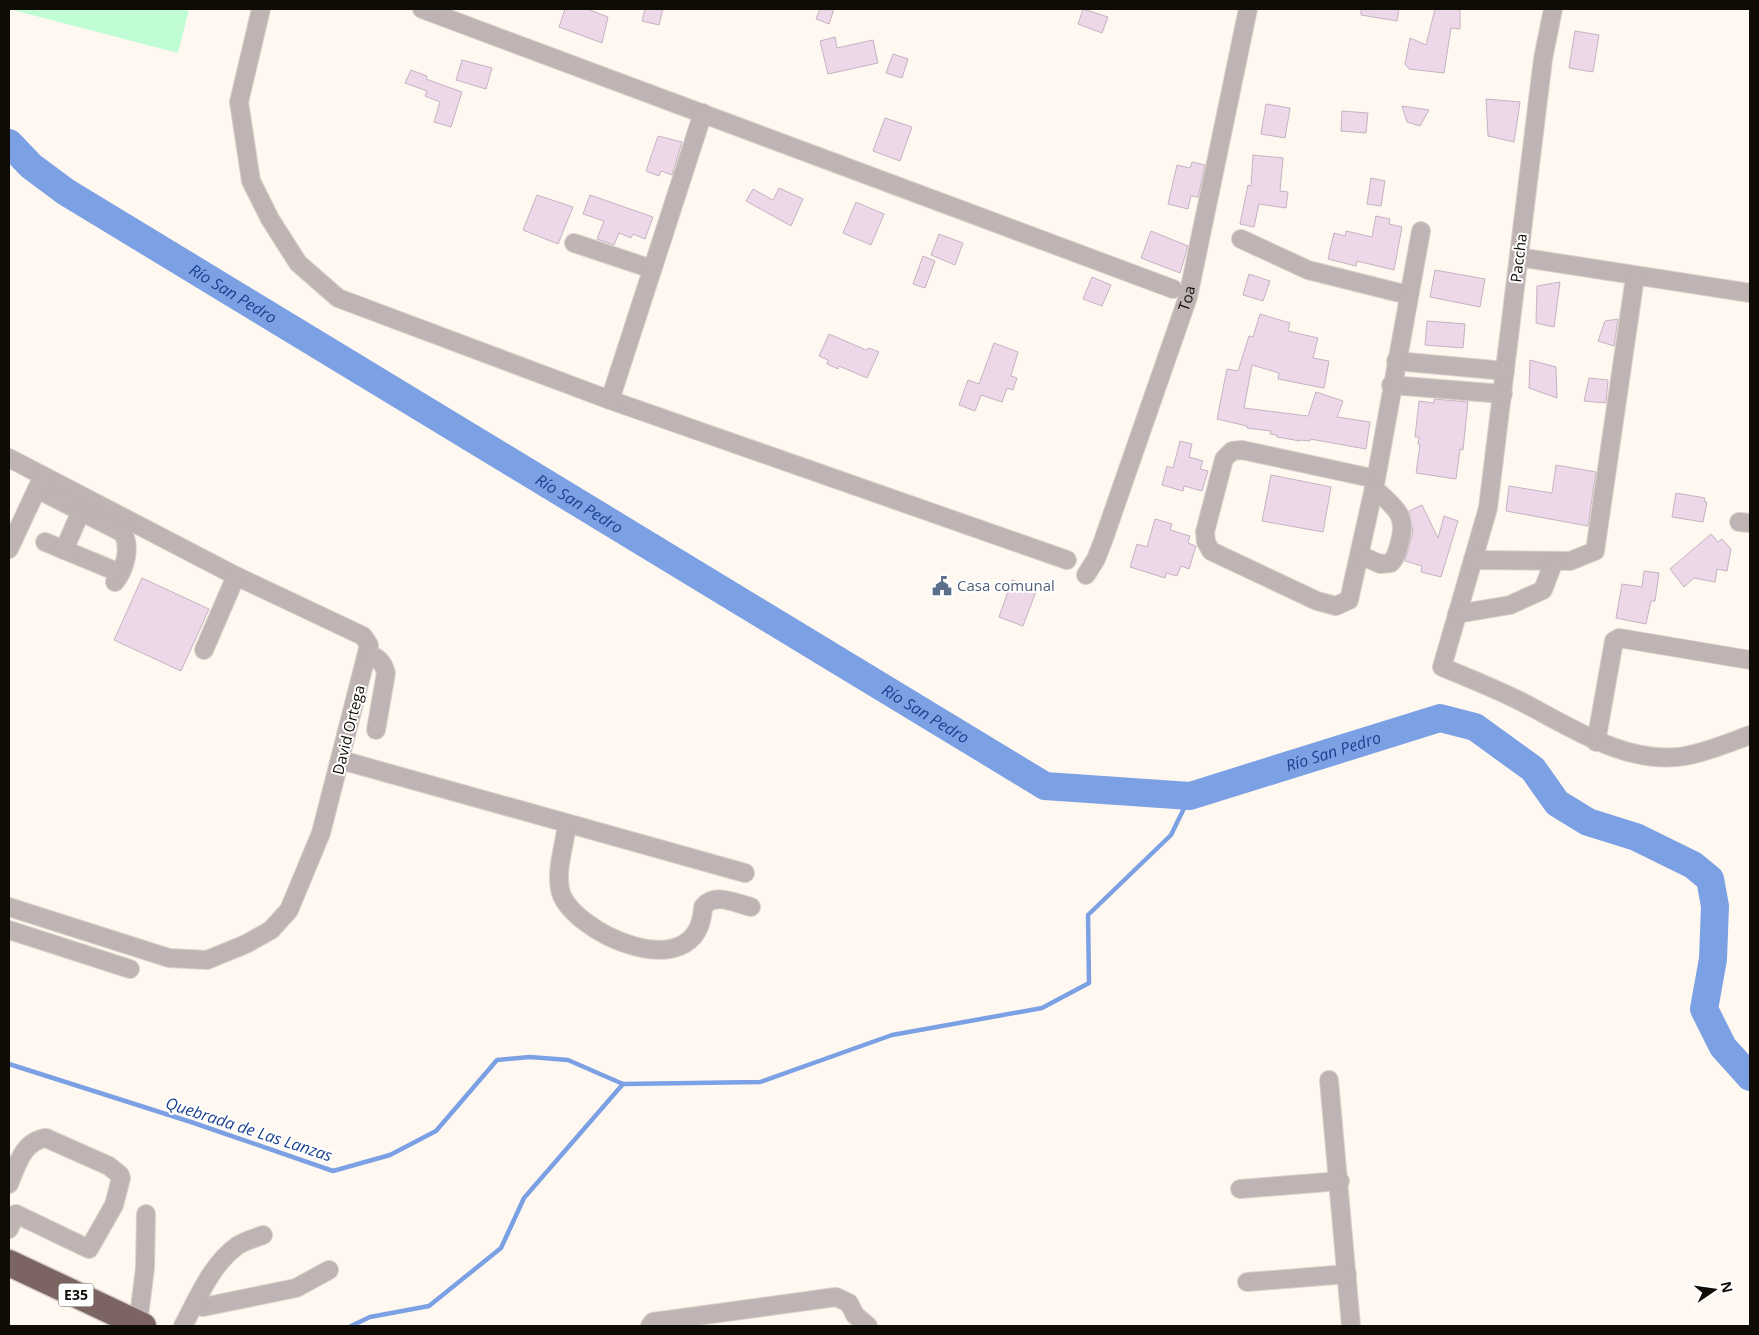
<svg xmlns="http://www.w3.org/2000/svg" width="1759" height="1335" viewBox="0 0 1759 1335" font-family="'Open Sans',sans-serif">
<style>
.green{fill:#c0fdd5}
.lines{fill:none;stroke-linecap:round;stroke-linejoin:round}
.stream{stroke:#7ca0e4;stroke-width:4.5}
.river{stroke:#7ca0e4;stroke-width:28}
.building{fill:#ecd8e8;stroke:#c6b3c2}
.minor-casing{stroke:#d8d2ca;stroke-width:20}
.highway-casing{stroke:#d8d2ca;stroke-width:29}
.minor{stroke:#bfb3b3;stroke-width:18}
.highway{stroke:#7c6463;stroke-width:26}
.labels{text-anchor:middle;stroke-width:4;stroke-linejoin:round;paint-order:stroke}
.shield{fill:#fff;stroke:#575450;stroke-width:1}
.shield-label{font-size:14px;font-weight:bold;fill:#0f0b05}
.street-label{font-size:15px;fill:#0f0b05;stroke:#fff}
.service-label{font-size:15px;fill:#4e5e75;stroke:#fff;text-anchor:start}
.water-label{font-size:16px;font-style:italic;fill:#1b4190;stroke:#fff}
</style>
<rect width="100%" height="100%" fill="#fef8f0"/>
<polygon class="green" points="9,9 189,9 178,53"/>
<g class="lines">
<g class="stream">
<polyline points="9,1064 191,1122 333,1171 390,1155 436,1131 497,1060 530,1057 568,1060 623,1084 760,1082 892,1035 1042,1008 1089,983 1088,915 1171,835 1190,796"/>
<polyline points="351,1326 370,1317 429,1306 501,1248 524,1198 623,1084"/>
</g>
<path class="river" id="s1" d="M9 143 31 166 66 192 1045 786 1190 796 1440 718 1475 727 1533 769 1557 803 1588 822 1636 837 1693 865 1710 879 1715 906 1713 959 1704 1009 1723 1047 1750 1077"/>
</g>
<g class="building">
<polygon points="565,9 587,9 608,17 602,43 559,27"/>
<polygon points="645,9 663,9 659,25 642,21"/>
<polygon points="820,9 834,9 829,24 816,19"/>
<polygon points="1083,9 1108,17 1102,33 1078,24"/>
<polygon points="1361,9 1399,9 1397,21 1361,15"/>
<polygon points="1435,9 1460,9 1460,29 1451,28 1444,73 1409,69 1405,64 1410,38 1426,45"/>
<polygon points="1575,31 1599,35 1593,72 1569,68"/>
<polygon points="835,37 837,48 873,40 878,63 828,74 820,41"/>
<polygon points="893,54 908,59 902,78 886,73"/>
<polygon points="462,60 492,68 486,89 456,80"/>
<polygon points="411,70 427,76 426,79 462,92 451,127 434,122 440,102 425,96 427,91 405,83"/>
<polygon points="1486,99 1520,102 1514,142 1488,136"/>
<polygon points="1266,104 1290,108 1285,138 1261,134"/>
<polygon points="1402,106 1429,110 1420,126 1407,122"/>
<polygon points="1342,111 1368,113 1366,133 1341,131"/>
<polygon points="885,118 912,127 900,161 873,151"/>
<polygon points="658,136 682,142 672,175 661,171 659,176 646,171"/>
<polygon points="1253,155 1283,158 1280,191 1288,192 1286,208 1259,204 1254,227 1240,224 1248,185 1251,186"/>
<polygon points="1192,162 1205,165 1198,197 1191,196 1188,209 1168,204 1177,165 1190,168"/>
<polygon points="1371,178 1385,181 1381,206 1367,204"/>
<polygon points="779,188 803,199 791,226 746,201 753,189 773,200"/>
<polygon points="537,195 573,207 558,244 523,230"/>
<polygon points="590,195 653,217 645,239 633,234 631,238 619,233 614,245 597,239 604,221 583,214"/>
<polygon points="856,202 884,214 871,245 843,233"/>
<polygon points="1376,216 1390,219 1389,224 1402,227 1394,270 1357,261 1356,266 1328,259 1334,233 1345,236 1346,231 1372,237"/>
<polygon points="1151,231 1188,246 1180,273 1141,258"/>
<polygon points="939,234 963,243 955,265 931,255"/>
<polygon points="923,256 935,261 925,288 913,284"/>
<polygon points="1435,270 1485,279 1480,307 1430,297"/>
<polygon points="1249,274 1270,281 1263,301 1243,295"/>
<polygon points="1092,277 1111,285 1102,306 1083,299"/>
<polygon points="1560,282 1554,327 1536,323 1537,286"/>
<polygon points="1260,314 1290,323 1288,331 1318,338 1313,358 1329,361 1324,388 1278,379 1279,373 1252,365 1244,408 1308,416 1316,392 1343,401 1337,417 1370,422 1366,449 1310,439 1310,441 1300,440 1300,441 1277,437 1277,435 1270,434 1271,431 1247,428 1247,426 1217,419 1227,369 1238,371 1249,336 1253,337"/>
<polygon points="1618,319 1614,346 1598,341 1605,321"/>
<polygon points="1427,321 1465,324 1463,348 1425,345"/>
<polygon points="829,334 866,350 869,348 879,352 867,378 839,366 838,369 827,364 828,360 819,356"/>
<polygon points="994,343 1018,352 1011,376 1017,378 1013,390 1007,388 1002,402 981,395 975,411 959,405 968,380 979,384"/>
<polygon points="1530,360 1556,367 1557,398 1529,388"/>
<polygon points="1589,378 1608,380 1606,403 1584,401"/>
<polygon points="1434,399 1468,402 1463,450 1460,449 1456,479 1416,473 1420,445 1418,444 1419,437 1415,437 1419,401 1434,403"/>
<polygon points="1180,441 1192,444 1189,457 1203,461 1200,469 1208,471 1202,491 1184,486 1183,491 1162,485 1167,466 1173,468"/>
<polygon points="1556,465 1596,472 1588,526 1506,511 1509,486 1552,493"/>
<polygon points="1271,475 1331,487 1323,532 1262,521"/>
<polygon points="1676,493 1705,498 1704,502 1707,502 1703,522 1672,517"/>
<polygon points="1422,505 1438,538 1444,516 1458,521 1441,577 1421,572 1422,566 1405,561 1413,532 1409,511"/>
<polygon points="1155,519 1172,524 1170,530 1190,536 1188,543 1196,546 1189,569 1181,566 1177,576 1166,573 1165,578 1130,567 1137,544 1147,547"/>
<polygon points="1711,534 1718,542 1722,539 1731,549 1727,571 1717,569 1715,582 1694,578 1684,587 1670,569"/>
<polygon points="1644,571 1659,573 1655,601 1651,601 1646,624 1616,618 1622,584 1642,587"/>
<polygon points="142,578 209,609 181,671 114,640"/>
<polygon points="1012,580 1037,589 1023,626 999,617"/>
</g>
<g class="lines">
<defs>
<g id="minor">
<polyline points="261,9 239,102 251,181 270,219 298,263 338,298 610,400 1067,560"/>
<polyline points="422,9 1173,289"/>
<path d="M1553 9 1543 59 1488 508 1442 667C1469 678 1496 689 1522 702 1570 727 1628 766 1685 756 1707 752 1729 743 1750 735"/>
<polyline points="1241,239 1308,270 1408,295"/>
<polyline points="574,243 652,269"/>
<polyline points="1519,257 1750,293"/>
<polyline points="1396,361 1505,371"/>
<polyline points="1391,385 1503,394"/>
<polyline points="610,400 703,113"/>
<polyline points="9,458 236,576 363,636 369,645 321,833 289,910 271,930 246,944 207,960 169,958 9,907"/>
<polyline points="1376,479 1242,450 1232,451 1224,459 1205,532 1206,542 1211,551 1317,601 1336,606 1349,600 1376,479 1421,231"/>
<path d="M37 489 123 533C131 548 125 569 115 582"/>
<polyline points="1739,522 1750,523"/>
<polyline points="45,542 120,573"/>
<polyline points="9,549 42,478"/>
<polyline points="64,550 81,511"/>
<path d="M1360 555 1380 564 1391 563C1397 556 1398 549 1400 541 1408 513 1392 506 1374 488"/>
<polyline points="1473,560 1570,561 1595,551 1635,277"/>
<path id="s2" d="M1086 575 1096 559 1103 541 1188 297 1248 9"/>
<polyline points="1457,614 1510,605 1543,590 1554,561"/>
<polyline points="204,650 236,576"/>
<path d="M368 654C379 658 383 662 386 673L376 730"/>
<polyline points="1596,742 1614,641 1619,638 1750,660"/>
<polyline points="341,760 745,873"/>
<path d="M567 824C565 844 556 868 560 889 567 931 699 992 703 907 715 892 735 903 751 907"/>
<polyline points="9,930 130,969"/>
<polyline points="1329,1080 1351,1326"/>
<path d="M9 1184C17 1165 23 1141 46 1138L109 1166 120 1175 121 1178 114 1205 89 1249 16 1214 9 1229"/>
<polyline points="1240,1189 1340,1181"/>
<polyline points="1247,1282 1347,1274"/>
<polyline points="194,1305 203,1307 296,1288 329,1270"/>
<polyline points="138,1324 145,1268 146,1214"/>
<path d="M183 1326C198 1298 211 1265 237 1246 244 1241 255 1238 263 1235"/>
<polyline points="650,1326 653,1322 836,1297 849,1303 855,1315 868,1326"/>
</g>
<polyline id="highway" points="9,1263 143,1326"/>
</defs>
<use href="#minor" class="minor-casing"/>
<use href="#highway" class="highway-casing"/>
<use href="#minor" class="minor"/>
<use href="#highway" class="highway"/>
</g>
<defs>
<symbol id="civic-bare" viewBox="-9 -9 18 18"><path d="M-.6-6.5H3V-4.5H.6V-3L4-1V1h2V6H-6V1h2V-1L-.6-3ZM-1.2 2.5V6h2.4V2.5Z" fill="#5c6f8a" stroke="#fff" stroke-width="2.5" paint-order="stroke"/></symbol>
</defs>
<g fill-rule="evenodd">
<use href="#civic-bare" x="928" y="572" width="28" height="28"/>
</g>
<g class="labels">
<rect class="shield" x="58.5" y="1283.5" width="35" height="23" rx="4"/>
<g class="shield-label">
<text x="76" y="1300">E35</text>
</g>
<g class="street-label">
<text transform="translate(1519 258) rotate(-83)" y="5">Paccha</text>
<text dy="5" stroke="none"><textPath href="#s2" startOffset="295">Toa</textPath></text>
<text transform="translate(349 730) rotate(-76)" y="5">David Ortega</text>
</g>
<g class="service-label">
<text x="957" y="591">Casa comunal</text>
</g>
<g class="water-label">
<text dy="6" stroke="none"><textPath href="#s1" startOffset="271">Río San Pedro</textPath></text>
<text dy="6" stroke="none"><textPath href="#s1" startOffset="676">Río San Pedro</textPath></text>
<text dy="6" stroke="none"><textPath href="#s1" startOffset="1081">Río San Pedro</textPath></text>
<text dy="6" stroke="none"><textPath href="#s1" startOffset="1516">Río San Pedro</textPath></text>
<text transform="translate(249 1129) rotate(18)" y="6">Quebrada de Las Lanzas</text>
</g>
</g>
<rect width="1759" height="1335" fill="none" stroke="#0f0b05" stroke-width="20"/>
<g transform="translate(1714 1290) rotate(77)" stroke="#ffffff" stroke-width="4" paint-order="stroke">
<path d="M0-4L9 19L0 12L-9 19Z" fill="#0f0b05"/>
<text y="-8" font-size="14" font-weight="bold" text-anchor="middle" fill="#0f0b05">N</text>
</g>
</svg>
